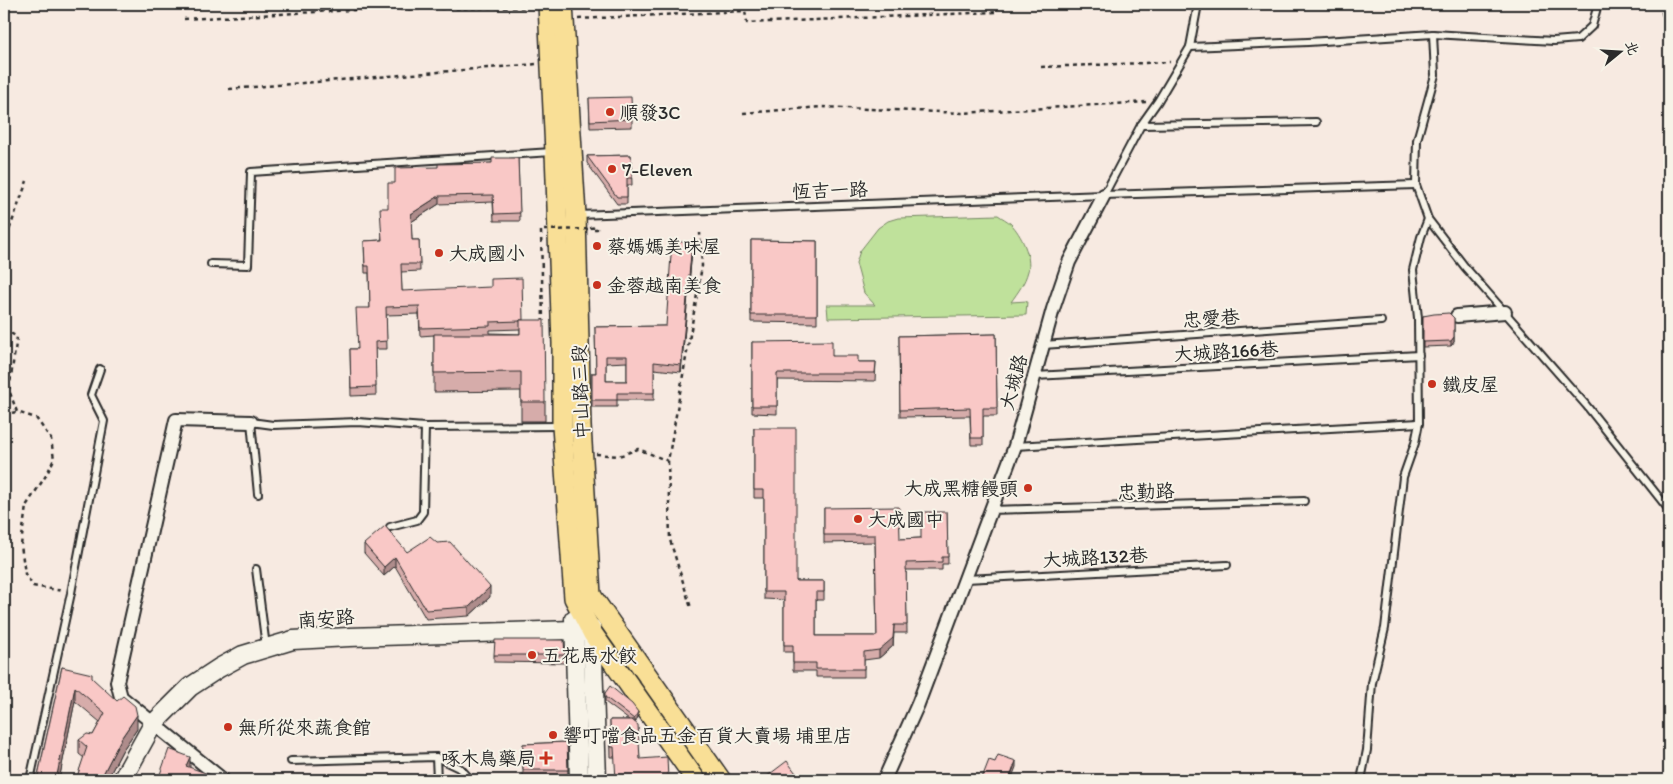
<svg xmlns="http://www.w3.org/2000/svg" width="1673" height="784" viewBox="0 0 1673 784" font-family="Itim,'LXGW WenKai TC',sans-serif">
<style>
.green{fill:#bfe19b;stroke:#758663}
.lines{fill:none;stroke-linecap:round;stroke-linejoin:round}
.lane-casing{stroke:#2b2b2b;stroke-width:10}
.street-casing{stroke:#2b2b2b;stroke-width:16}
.secondary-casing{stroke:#2b2b2b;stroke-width:21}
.primary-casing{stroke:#2b2b2b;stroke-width:22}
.path{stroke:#2b2b2b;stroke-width:2.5;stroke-dasharray:4 4;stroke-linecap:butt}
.lane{stroke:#f7f3e8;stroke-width:6}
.street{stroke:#f7f3e8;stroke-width:12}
.secondary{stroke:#f7f3e8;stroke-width:18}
.primary{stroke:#f9df96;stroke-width:19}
.path-bridge{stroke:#2b2b2b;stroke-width:2.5;stroke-dasharray:4 4;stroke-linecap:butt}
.wall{fill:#d6acaa;stroke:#2b2b2b;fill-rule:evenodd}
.shaded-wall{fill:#ae8c8b;stroke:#2b2b2b}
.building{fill:#f9c8c6;stroke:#2b2b2b;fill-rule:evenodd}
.poi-dot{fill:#c8321e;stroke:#f7f3e8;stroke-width:2}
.labels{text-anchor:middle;stroke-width:4;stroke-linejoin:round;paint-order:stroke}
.poi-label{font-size:19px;fill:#2b2b2b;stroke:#f7f3e8;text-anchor:start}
.street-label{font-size:19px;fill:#2b2b2b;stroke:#f7f3e8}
</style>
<rect width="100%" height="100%" fill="#f7eae1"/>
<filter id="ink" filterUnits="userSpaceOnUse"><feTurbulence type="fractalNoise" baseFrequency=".02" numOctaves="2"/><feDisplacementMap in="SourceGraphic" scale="10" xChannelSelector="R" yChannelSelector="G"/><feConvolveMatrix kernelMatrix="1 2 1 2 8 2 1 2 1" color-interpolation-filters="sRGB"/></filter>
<g filter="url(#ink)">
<path class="green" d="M998 215C1002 218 1007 220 1011 224 1021 234 1032 257 1028 271 1025 283 1018 292 1011 302L1027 301 1026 315 828 318 827 305H875L864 293 856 263 860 251 878 228 888 221 898 218Z"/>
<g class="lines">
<defs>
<g id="lane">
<polyline points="1433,34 1435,75 1417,140 1416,185 1428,219 1465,267 1586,405 1669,510"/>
<polyline points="1190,47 1308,42 1433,34 1554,41 1578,39 1592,26 1598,4"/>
<polyline points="1141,125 1316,122"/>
<polyline points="1104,195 1141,125 1158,101 1190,47 1198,4"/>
<polyline points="578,215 1104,195 1416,185"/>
<polyline points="211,264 248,265 251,172 552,152"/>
<polyline points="1043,345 1381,321"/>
<polyline points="1035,376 1419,355"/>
<polyline points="1015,446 1419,423"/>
<polyline points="258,494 251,422 273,425 358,422 425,427 559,426"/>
<polyline points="990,510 1304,501"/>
<polyline points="390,527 417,520 423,512 425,427"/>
<polyline points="256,569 266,647"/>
<polyline points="966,579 1227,565"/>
<polyline points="436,757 437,780"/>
<polyline points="291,761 436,757 461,769 471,780"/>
<polyline points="30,780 71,593 104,421 91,395 100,369"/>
<polyline points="1361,780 1367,750 1372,683 1385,628 1403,477 1415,443 1419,423 1418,318 1413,270 1421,237 1428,219"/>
</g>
<g id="street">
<polyline points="1457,316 1505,312"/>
<polyline points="223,780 121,697 117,682 176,420 251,422"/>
<polyline points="884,780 918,704 1015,446 1053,309 1069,262 1104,195"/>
</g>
<g id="secondary">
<polyline points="574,619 579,780"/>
<polyline points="592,628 597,780"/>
<polyline points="122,780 153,724 190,687 219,668 243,655 293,640 349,637 574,630 593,634"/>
</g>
<g id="primary">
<polyline points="548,4 555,152 562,343 562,426 574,598 593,634 696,780"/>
<polyline points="563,4 576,215 581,426 591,595"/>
<polyline points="591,595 721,780"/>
</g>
</defs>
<use href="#lane" class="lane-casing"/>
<use href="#street" class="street-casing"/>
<use href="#secondary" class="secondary-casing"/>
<use href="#primary" class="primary-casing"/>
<g class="path">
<polyline points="1660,4 1669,41"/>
<polyline points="184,19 353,10 532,7"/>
<polyline points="578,19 745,11 747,23 995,12"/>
<polyline points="1041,67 1170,62"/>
<polyline points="229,89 537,64"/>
<polyline points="743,113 822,107 962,113 1146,102"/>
<polyline points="590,228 597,227 597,229 592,229"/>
<polyline points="541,231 543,321"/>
<polyline points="4,244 27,181"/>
<polyline points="4,329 17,337 9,390 17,412 36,418 51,439 54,459 47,474 26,506 21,545 25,574 33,586 63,591"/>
<polyline points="4,414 17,412"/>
<polyline points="596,454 619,456 638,449 668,461 702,266 700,233"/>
<polyline points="668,461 670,540 691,608"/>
</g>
<use href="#lane" class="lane"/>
<use href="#street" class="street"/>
<use href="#secondary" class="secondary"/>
<use href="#primary" class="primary"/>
<polyline class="path-bridge" points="544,230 590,229"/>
</g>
<g class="wall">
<polygon points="589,98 632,119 632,127 590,128"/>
<polygon points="631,155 632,185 627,185 627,204 617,204 587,163 587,156"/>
<path d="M518 158 520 221H494L493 202 439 204 411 222 412 240H419L420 271 401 272 402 291 523 320 545 402V421H521V391L434 392V335L420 336 419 314 386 315 387 349H375L376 395 351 396 350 349H358L370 308 369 273H365L364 241 381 240 388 208 438 167 492 163ZM520 329V334L490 333V330Z"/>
<polygon points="751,240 817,241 817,323 751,322"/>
<path d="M692 250 681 372 654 369V400H617V407H592V373H596L595 327 666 326ZM627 362V381H606V363Z"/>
<polygon points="1423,316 1454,318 1454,342 1451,346 1423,347"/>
<polygon points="996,334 997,416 983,416 983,445 971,445 970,416 900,417 899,336"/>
<polygon points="752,342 832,356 858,362 876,362 875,381 777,380 777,414 752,413"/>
<polygon points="754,428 796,581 824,581 824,600 816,600 816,636 877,636 875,542 824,543 824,508 900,539 921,538 947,512 948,564 942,564 942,570 906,570 907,633 894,633 893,646 879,658 864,660 864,677 816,677 816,671 793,671 793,652 784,652 784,600 764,599 764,498 754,498"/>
<polygon points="364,544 407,552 490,597 469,616 426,619 395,566 384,576 364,553"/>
<polygon points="564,640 565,663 494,662 494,655"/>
<polygon points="62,667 92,678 137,729 122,751 107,780 76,780 84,758 79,754 79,740 93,735 100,722 75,701 59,780 37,780"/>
<polygon points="605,693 638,717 635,722 640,759 668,780 614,757 611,757 610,720 629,720 605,702"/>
<polygon points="567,742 568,777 523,777 523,744"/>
</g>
<g class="shaded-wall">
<polygon points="439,196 439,204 411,222 411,214"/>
<polygon points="692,243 692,250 681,372 681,365"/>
<polygon points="1454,337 1454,342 1451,346 1451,341"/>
<polygon points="395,557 395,566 384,576 384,567"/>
<polygon points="490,587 490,597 469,616 469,607"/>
<polygon points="894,625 893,646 879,658 879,650"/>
<polygon points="75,687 75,701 59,780 56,780"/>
<polygon points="638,712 638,717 634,724 634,719"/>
<polygon points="137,715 137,729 122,751 107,780 100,780 122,737"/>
<polygon points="190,757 190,771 186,766"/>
<polygon points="1016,761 1016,767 1011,780 1009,780"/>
</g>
<g class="building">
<polygon points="631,97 632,119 590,121 589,98"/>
<polygon points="631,155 632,178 627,178 627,197 617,197 587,156"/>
<polygon points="492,158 518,158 520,213 494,214 493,195 439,196 411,214 412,240 419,240 420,264 401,264 402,291 491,287 491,279 522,278 523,320 520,320 520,321 490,322 490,326 420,328 419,306 386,307 387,341 375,342 376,387 351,388 350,349 358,349 356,308 370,308 369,266 365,266 364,241 382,240 380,208 388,208 388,183 395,183 395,168 438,167 438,164 492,163"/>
<polygon points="751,240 817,241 817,315 751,315"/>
<path d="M672 241 692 243 681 365 654 362V393H617V400H592V373H596L595 327 666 326ZM606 356H627V381H606Z"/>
<polygon points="1449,313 1454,318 1454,337 1451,341 1423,342 1423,316 1434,314"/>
<polygon points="520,320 544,320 545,402 521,402 521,372 434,373 434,334 520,334"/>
<polygon points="996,334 997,408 983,408 983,438 971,438 970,408 900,410 899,336"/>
<polygon points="832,341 832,356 858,356 858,362 876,362 875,373 777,373 777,406 752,406 752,342"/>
<polygon points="754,428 796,428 796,581 824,581 824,592 816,592 816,636 877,636 875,535 824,535 824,508 899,507 900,539 921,538 921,512 947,512 948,557 942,557 942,562 906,563 907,625 894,625 893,638 879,650 864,652 864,669 816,669 816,663 793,663 793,645 784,645 784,592 764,592 764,490 754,490"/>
<polygon points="385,526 407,552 430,537 437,543 450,542 490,587 469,607 426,610 395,557 384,567 364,544"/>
<polygon points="495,640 564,640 565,655 494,655"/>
<polygon points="62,667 92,674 92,678 117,701 123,696 135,706 137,715 122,737 100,780 76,780 87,747 79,740 87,734 93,735 105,713 75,687 56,780 37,780"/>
<polygon points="610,686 632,704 638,712 634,719 605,697 605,693"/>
<polygon points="610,720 632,720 638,725 640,759 667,757 668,780 616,780 614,747 611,747"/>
<polygon points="567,742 568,770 523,770 523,744"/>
<polygon points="169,749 190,757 186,766 217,777 216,780 158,780"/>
<polygon points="998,755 1016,761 1009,780 988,780 982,778 989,760 995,762"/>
<polygon points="787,761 801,780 762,780"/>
</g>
</g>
<g class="poi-dot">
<circle cx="610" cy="112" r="5"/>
<circle cx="612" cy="169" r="5"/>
<circle cx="597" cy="246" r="5"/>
<circle cx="439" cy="253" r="5"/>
<circle cx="597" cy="285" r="5"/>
<circle cx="1432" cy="384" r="5"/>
<circle cx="1028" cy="488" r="5"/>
<circle cx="858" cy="519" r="5"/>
<circle cx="532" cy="655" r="5"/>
<circle cx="228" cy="727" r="5"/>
<circle cx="553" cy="735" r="5"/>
<path d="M543.5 750.5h5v5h5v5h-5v5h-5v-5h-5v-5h5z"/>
</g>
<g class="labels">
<g class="poi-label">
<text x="620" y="119">順發3C</text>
<text x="622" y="176">7-Eleven</text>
<text x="607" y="253">蔡媽媽美味屋</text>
<text x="449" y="260">大成國小</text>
<text x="607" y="292">金蓉越南美食</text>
<text x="1442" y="391">鐵皮屋</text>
<text x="1018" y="495" text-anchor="end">大成黑糖饅頭</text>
<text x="868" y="526">大成國中</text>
<text x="542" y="662">五花馬水餃</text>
<text x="238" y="734">無所從來蔬食館</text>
<text x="563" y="742">響叮噹食品五金百貨大賣場 埔里店</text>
<text x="536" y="765" text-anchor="end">啄木鳥藥局</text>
</g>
<g class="street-label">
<text transform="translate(830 190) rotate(-2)" y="7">恆吉一路</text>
<text transform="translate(1211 318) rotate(-4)" y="7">忠愛巷</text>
<text transform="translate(1226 351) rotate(-3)" y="7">大城路166巷</text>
<text transform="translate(1013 382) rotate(-75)" y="7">大城路</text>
<text transform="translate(580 392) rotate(-92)" y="7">中山路三段</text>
<text transform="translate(1146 491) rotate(-2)" y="7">忠勤路</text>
<text transform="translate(1095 557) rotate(-3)" y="7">大城路132巷</text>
<text transform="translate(326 618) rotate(-4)" y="7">南安路</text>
</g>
</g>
<rect width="1673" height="784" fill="none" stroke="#f7f3e8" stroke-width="20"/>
<rect x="10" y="10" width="1653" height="764" fill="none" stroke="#2b2b2b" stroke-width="2" filter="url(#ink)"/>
<g transform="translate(1620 52) rotate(72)" stroke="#f7f3e8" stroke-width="4" paint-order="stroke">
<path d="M0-4L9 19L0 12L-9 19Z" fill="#2b2b2b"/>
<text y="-8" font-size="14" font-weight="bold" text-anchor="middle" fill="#2b2b2b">北</text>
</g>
</svg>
